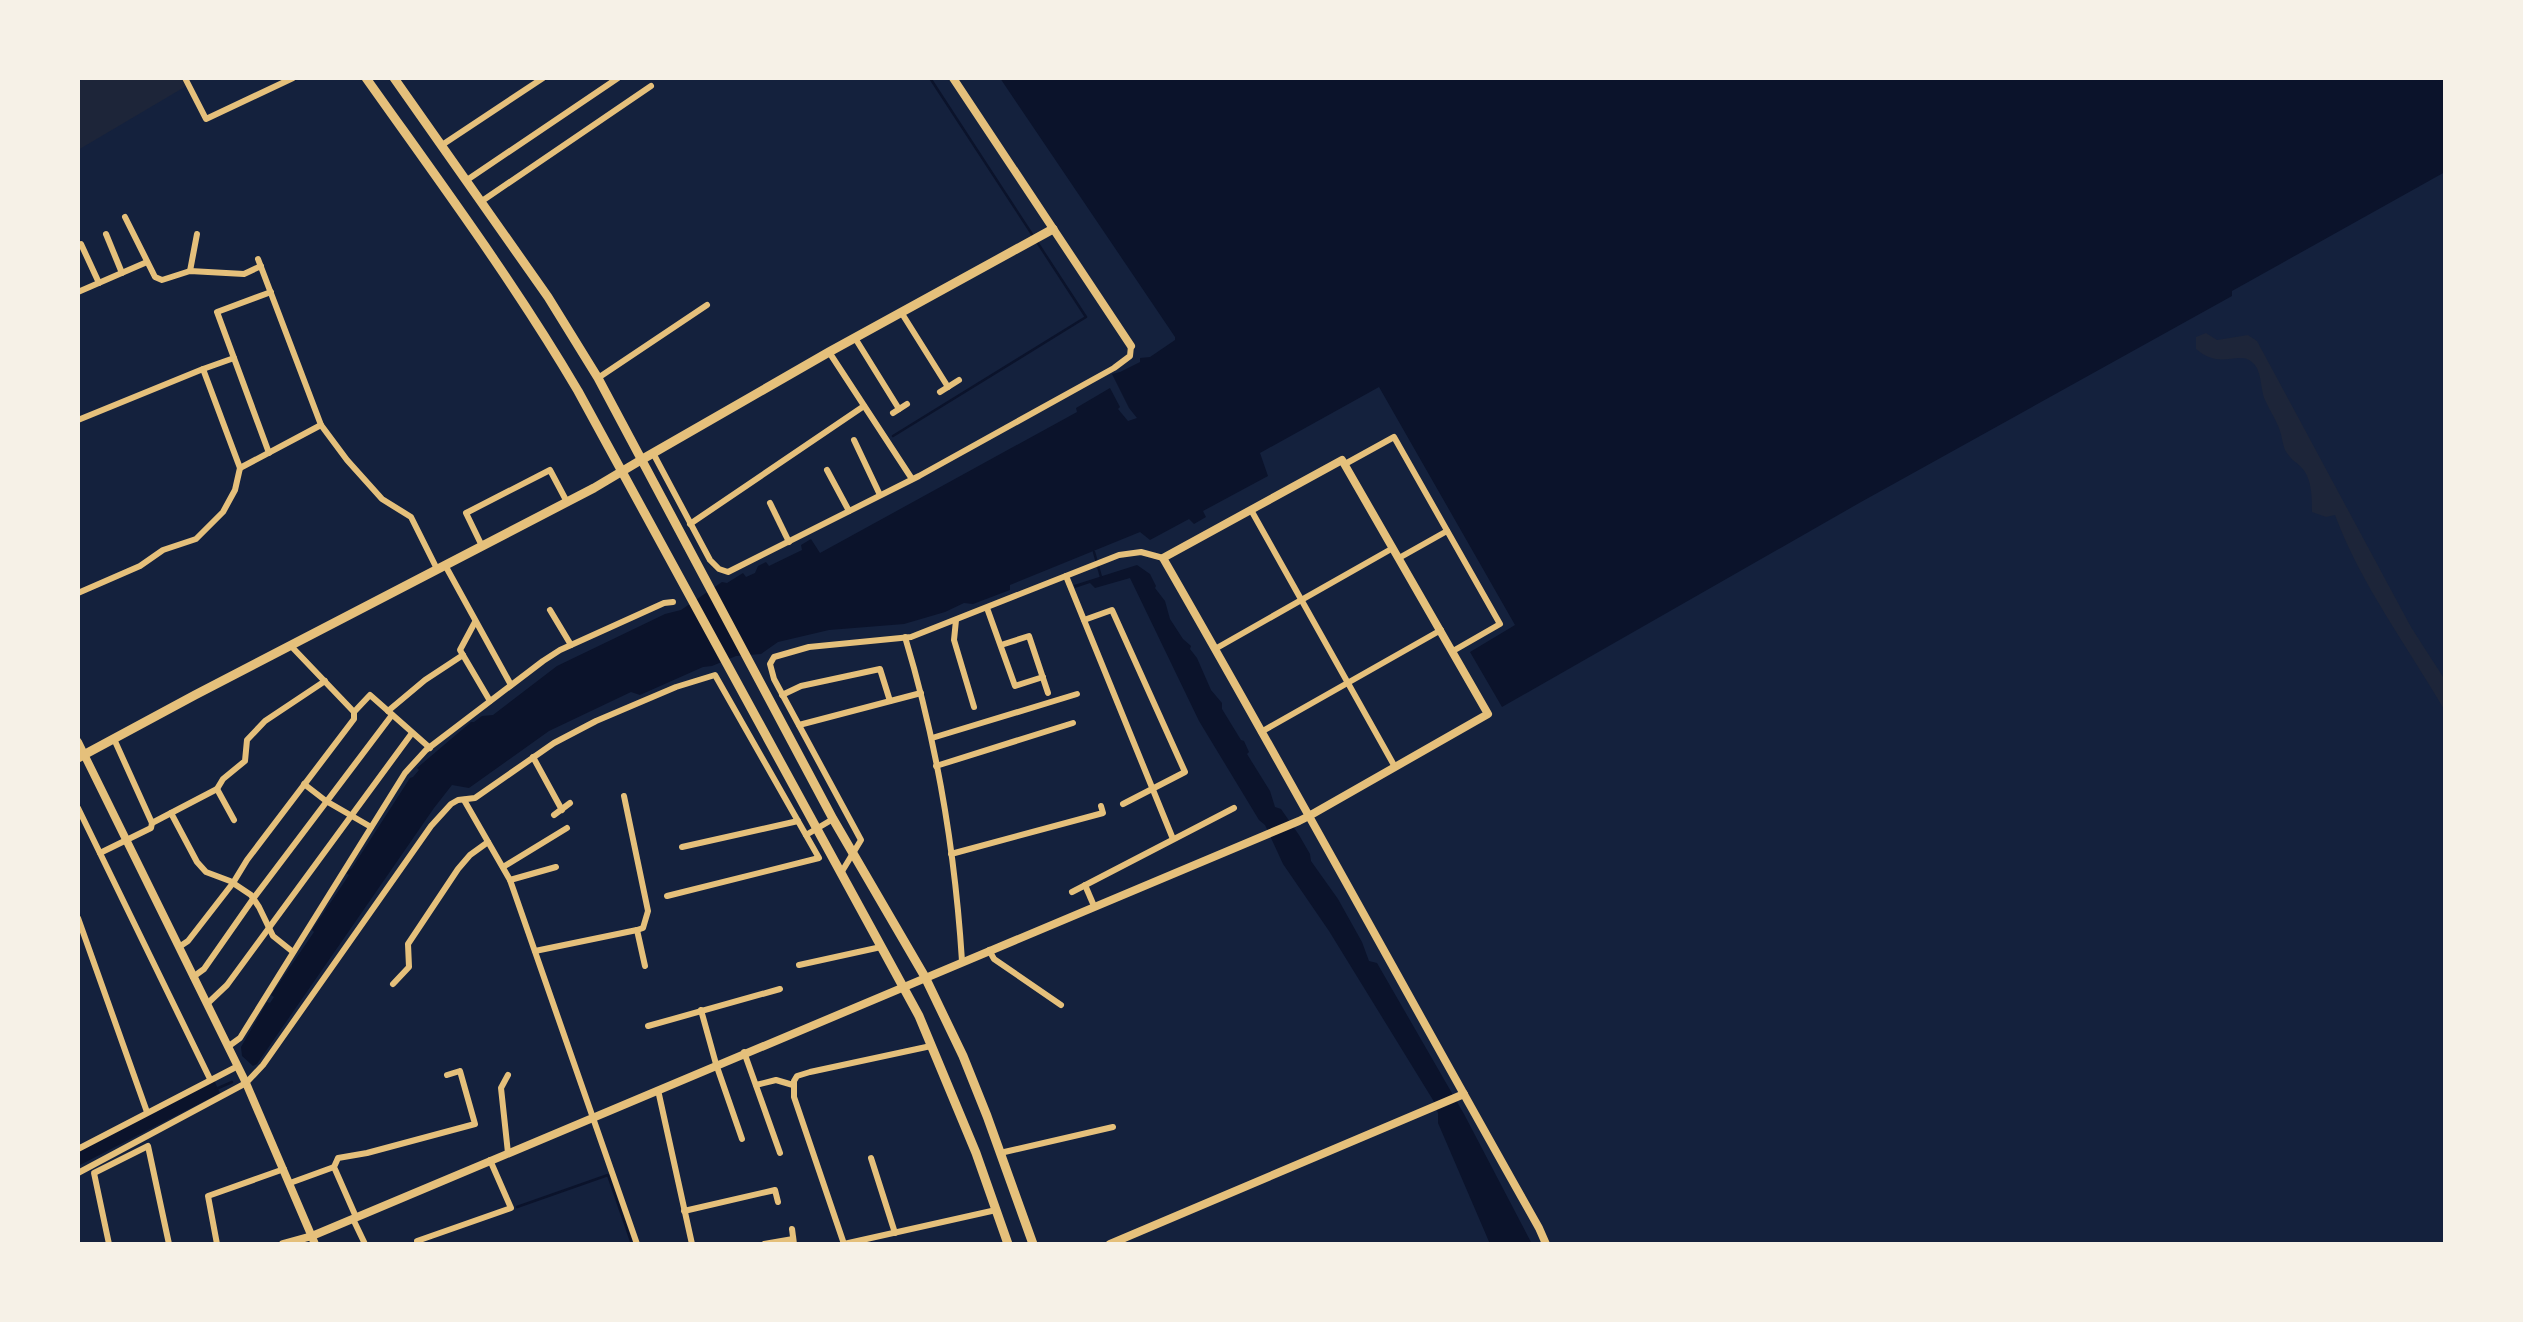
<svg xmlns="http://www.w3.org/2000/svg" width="2523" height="1322" viewBox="0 0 2523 1322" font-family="'Asap Condensed',sans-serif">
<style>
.green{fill:#1d2539}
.water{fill:#0b132b}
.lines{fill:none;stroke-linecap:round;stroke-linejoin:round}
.stream{stroke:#0b132b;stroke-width:2.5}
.minor{stroke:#e5c07b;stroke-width:6}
.tertiary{stroke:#e5c07b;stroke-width:8}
.secondary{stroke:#e5c07b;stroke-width:9}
.primary{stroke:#e5c07b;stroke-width:9}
</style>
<rect width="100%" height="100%" fill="#14213d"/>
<g class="green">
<polygon points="82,78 186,78 188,85 78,150 78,85"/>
<path d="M2206 333 2217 340 2248 335 2257 341 2411 627 2445 680V711C2408 647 2361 585 2335 515L2326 517 2312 512C2312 497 2312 478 2301 467 2295 461 2290 459 2285 450 2282 443 2282 435 2279 428 2275 418 2269 409 2265 400 2260 388 2262 371 2253 363 2239 349 2221 371 2196 349V337Z"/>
</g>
<g class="water">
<polygon points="1000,78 2445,78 2445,172 2232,291 2232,296 1861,502 1502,707 1470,652 1515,625 1379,387 1260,453 1268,476 1203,511 1206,517 1194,524 1189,519 1150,540 1140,532 1010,585 1010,590 973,604 964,603 945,612 904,624 829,630 778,642 761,654 736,656 712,666 703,667 640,695 631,692 549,731 469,788 452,785 434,808 257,1064 253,1066 242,1056 241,1047 267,1002 270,1003 274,997 271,995 314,932 312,930 349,875 346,873 352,868 410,778 413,777 419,770 417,768 471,722 474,722 482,716 493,715 557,666 665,614 681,610 722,582 727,583 743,573 746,577 755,573 758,566 766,562 769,566 802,550 801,545 811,539 820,553 1077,412 1076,408 1110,388 1120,407 1118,409 1128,421 1137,418 1129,408 1112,374 1120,372 1140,362 1140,358 1150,357 1175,340 1175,337"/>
<polygon points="1137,565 1150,574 1156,586 1155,588 1165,601 1170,619 1183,639 1191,646 1190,649 1197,658 1211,690 1222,703 1222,709 1241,740 1244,741 1249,752 1247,754 1270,791 1275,807 1281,809 1299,835 1310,854 1311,861 1338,899 1362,942 1369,961 1377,963 1464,1114 1532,1244 1490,1244 1438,1123 1438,1113 1433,1100 1329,931 1283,864 1265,825 1259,820 1199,721 1130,578 1095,588 1090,583 1075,588 1074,585"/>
<polygon points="214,1080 220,1093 78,1166 78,1150"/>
</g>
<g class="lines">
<g class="stream">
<polyline points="893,436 1086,317 930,78"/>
<polyline points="1094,552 1101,577"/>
<polyline points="216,1089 232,1082"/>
<polyline points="517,1207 608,1175 632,1244"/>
</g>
<g class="minor">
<polyline points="185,78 206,119 293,78"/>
<polyline points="442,145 543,78"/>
<polyline points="467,180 618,78"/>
<polyline points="482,201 651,86"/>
<polyline points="125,217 155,277 162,280 190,271 244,274 261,266"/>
<polyline points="106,234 122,273"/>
<polyline points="81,244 99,283"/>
<polyline points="258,259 321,425 347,460 382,499 411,517 437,569"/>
<polyline points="190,271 197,234"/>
<polyline points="78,292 147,262"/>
<polyline points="901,312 948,387"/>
<polyline points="855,338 899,409"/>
<polyline points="829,352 912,479"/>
<polyline points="234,358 203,369 240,468 321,425"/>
<polyline points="598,378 707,305"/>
<polyline points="940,392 959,380"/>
<polyline points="893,413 907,404"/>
<polyline points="78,420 203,369"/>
<polyline points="854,440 880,495"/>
<polyline points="269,453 217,312 271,292"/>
<polyline points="653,453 710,560 719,569 728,572 919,476 1114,368 1130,356 1131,346"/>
<polyline points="1345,464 1394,437 1500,624 1453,651"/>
<polyline points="827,470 849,511"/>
<polyline points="770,503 789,542"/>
<polyline points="1251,510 1395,767"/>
<polyline points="690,524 864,406"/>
<polyline points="482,546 466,513 550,470 567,502"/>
<polyline points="1399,558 1447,531"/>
<polyline points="445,565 511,685"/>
<polyline points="1066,576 1173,839"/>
<polyline points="78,593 140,566 163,550 196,539 223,512 235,490 240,468"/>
<polyline points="987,608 1015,686 1043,677"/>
<polyline points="550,610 571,645"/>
<polyline points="956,620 954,640 974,707"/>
<polyline points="1084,620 1112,610 1185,772 1123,804"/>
<polyline points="475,622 460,650 490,701"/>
<path d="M905 637C937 743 955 851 962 961"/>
<polyline points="1001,645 1029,636 1048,693"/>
<polyline points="291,646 354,712 370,695 430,748"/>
<polyline points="1215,649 1393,548"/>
<polyline points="782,695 801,686 880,669 890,701"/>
<polyline points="388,711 425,680 463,655"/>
<polyline points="799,725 921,693"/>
<polyline points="1261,732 1441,630"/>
<polyline points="932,738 1077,694"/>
<polyline points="114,739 152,823 171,813 197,862 206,872 230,881 251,895 259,907 273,936 293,952"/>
<polyline points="533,757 562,810"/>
<polyline points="936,766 1073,723"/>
<polyline points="304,784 326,801 371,827"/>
<polyline points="217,789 234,820"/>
<polyline points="464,800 510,880 637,1244"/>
<polyline points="78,808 210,1079"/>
<polyline points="171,813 217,789 223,779 245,761 247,740 265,721 325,681"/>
<polyline points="554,815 570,803"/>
<polyline points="806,835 833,819"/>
<polyline points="682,847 798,821"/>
<polyline points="100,853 151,828 152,823"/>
<polyline points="951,854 1103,813 1101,806"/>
<polyline points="503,867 567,828"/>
<polyline points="841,873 861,840 774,679 770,664 774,657 809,647 911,637 1119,555 1141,552 1163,558"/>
<polyline points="510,880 556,867"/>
<polyline points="1085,885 1094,906"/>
<polyline points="1072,892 1234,808"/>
<polyline points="78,918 147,1112"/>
<polyline points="637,930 645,966"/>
<polyline points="179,947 188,941 233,883 247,860 354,719 354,712"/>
<polyline points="989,950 994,959 1061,1005"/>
<polyline points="535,951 637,930 643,928 648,911 624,796"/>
<polyline points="799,965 881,947"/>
<polyline points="193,977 204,969 253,899 392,715"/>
<polyline points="393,984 409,967 408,944 458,869 470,855 488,842"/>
<polyline points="207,1004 227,985 412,733"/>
<polyline points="701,1010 716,1064 742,1139"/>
<polyline points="648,1026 780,989"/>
<polyline points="229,1046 240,1038 405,773 426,750 543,661 560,650 664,603 673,602"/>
<polyline points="744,1052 780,1153"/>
<polyline points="508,1075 501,1088 508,1153"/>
<polyline points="756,1085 776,1080 793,1085"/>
<polyline points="658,1090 692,1244"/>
<polyline points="78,1149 238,1066"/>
<polyline points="1000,1153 1113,1127"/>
<polyline points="871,1158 895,1233"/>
<polyline points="78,1173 246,1083 263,1065 431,826 451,804 458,800 475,798 554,743 596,721 676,687 715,675 819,858 667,896"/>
<polyline points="290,1183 334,1167"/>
<polyline points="684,1211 775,1190 778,1202"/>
<polyline points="356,1217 334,1167 338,1158 367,1153 475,1124 460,1071 447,1075"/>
<polyline points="353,1219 365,1244"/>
<polyline points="792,1229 794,1244"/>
<polyline points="109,1244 94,1173 148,1146 169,1244"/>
<polyline points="217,1244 208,1196 284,1169"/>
<polyline points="418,1244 417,1241 511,1208 490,1160"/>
<polyline points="764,1244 793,1239"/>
<polyline points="844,1244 794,1097 794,1081 797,1076 810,1072 931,1046"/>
<polyline points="844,1244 996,1210"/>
</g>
<g class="tertiary">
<polyline points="953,78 1131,346"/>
<polyline points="78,742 246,1083 315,1244"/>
<path d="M283 1244 312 1236 1299 821 1309 816 1488 714 1342 460 1163 558C1291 780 1413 1005 1539 1228L1546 1244"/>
<polyline points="1110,1244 1464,1094"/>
</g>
<polyline class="secondary" points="641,460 829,352 1053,229"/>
<g class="primary">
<path d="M366 78C439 181 514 282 578 391L919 1016 976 1153 1008 1244"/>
<polyline points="394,78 548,297 598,378 833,819 925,977 963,1056 987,1116 1033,1244"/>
<polyline points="78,758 195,695 594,488 641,460"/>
</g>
</g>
<rect width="2523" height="1322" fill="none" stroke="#f6f1e7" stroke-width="160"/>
</svg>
